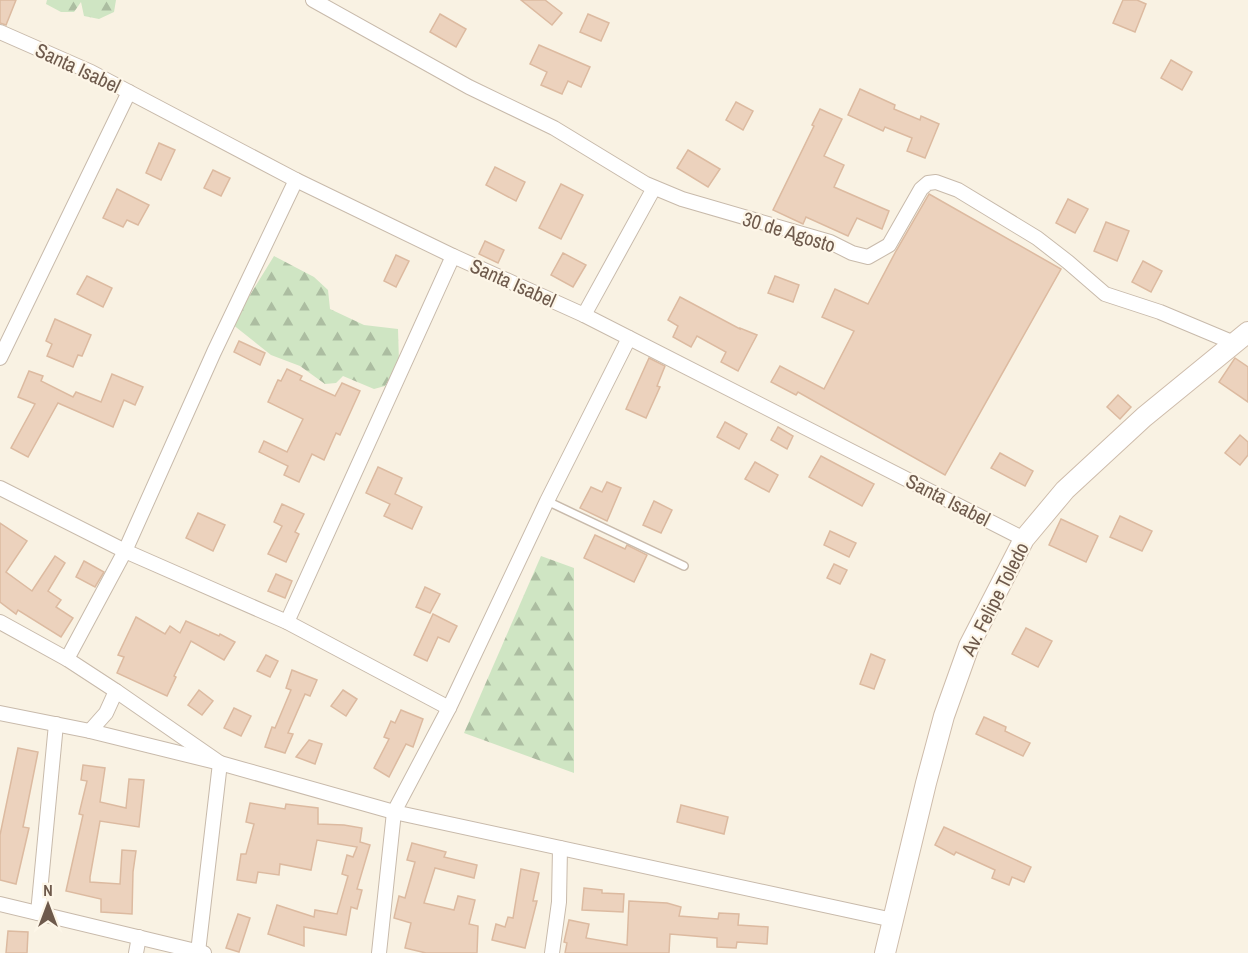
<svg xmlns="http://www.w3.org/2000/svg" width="1248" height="953" viewBox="0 0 1248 953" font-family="'Archivo Narrow',sans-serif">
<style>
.forest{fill:url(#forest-firs)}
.building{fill:#ecd2bd;stroke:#dcbaa0;stroke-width:1.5}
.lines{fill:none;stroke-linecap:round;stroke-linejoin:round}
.lane-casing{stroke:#c8baab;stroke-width:10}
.street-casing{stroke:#c8baab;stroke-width:16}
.secondary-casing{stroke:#cebcab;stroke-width:22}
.lane{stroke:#fff;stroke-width:7}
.street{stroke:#fff;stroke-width:14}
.secondary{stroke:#fff;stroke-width:20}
.labels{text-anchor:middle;stroke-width:4.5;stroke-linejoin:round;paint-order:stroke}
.street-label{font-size:20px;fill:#6e5a4c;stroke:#fdf6e8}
</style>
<defs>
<pattern id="forest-firs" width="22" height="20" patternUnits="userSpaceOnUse" patternTransform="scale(1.5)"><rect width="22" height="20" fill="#cfe5c3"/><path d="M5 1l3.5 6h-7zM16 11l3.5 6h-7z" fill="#acbda1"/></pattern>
</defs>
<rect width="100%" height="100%" fill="#f9f2e3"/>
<g class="forest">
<polygon points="47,0 116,0 114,12 99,19 84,16 81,2 74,12 61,12 46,4"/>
<polygon points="274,256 314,277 328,290 330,309 364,325 398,329 399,362 385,386 374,389 343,376 336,383 325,384 300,366 271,355 232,324"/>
<polygon points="541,556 574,568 574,773 464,733"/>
</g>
<g class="building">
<polygon points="0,0 16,0 6,25 0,23"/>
<polygon points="521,0 545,0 562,13 552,25"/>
<polygon points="1123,0 1137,0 1146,4 1135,32 1113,23"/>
<polygon points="440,14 466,29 456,47 430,32"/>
<polygon points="588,14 609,23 601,41 580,32"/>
<polygon points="539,45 590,67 581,87 568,81 562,94 541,85 547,72 530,64"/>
<polygon points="1171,60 1192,72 1182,90 1161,78"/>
<polygon points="860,89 895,105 894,109 920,120 921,116 939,124 925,158 907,151 912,138 885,127 883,131 848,115"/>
<polygon points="736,102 753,111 743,130 726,120"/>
<polygon points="820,109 842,119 824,156 844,165 834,187 889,211 882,229 857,218 848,236 806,217 803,224 773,210 814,126 812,125"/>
<polygon points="159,143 175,150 161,180 146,173"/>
<polygon points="688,150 720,169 708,187 677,168"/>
<polygon points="495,167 525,182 516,201 486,185"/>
<polygon points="213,170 230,178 221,196 204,188"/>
<polygon points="561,184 583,195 561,239 539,228"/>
<polygon points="117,189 149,205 138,225 127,220 123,227 103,218"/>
<polygon points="929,194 1061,269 945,475 798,392 796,395 771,382 780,366 824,389 854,331 822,317 835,289 868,304 896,251"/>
<polygon points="1068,199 1088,209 1075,233 1056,223"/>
<polygon points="1106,222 1129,231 1117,261 1094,251"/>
<polygon points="485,241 504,250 498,263 479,254"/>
<polygon points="563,253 586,265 573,287 551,275"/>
<polygon points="396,255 409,261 396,287 384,281"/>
<polygon points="1143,261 1162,271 1151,292 1132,282"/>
<polygon points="87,276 112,288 103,307 77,294"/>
<polygon points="775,276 799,285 793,302 768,293"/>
<polygon points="680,297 740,329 740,328 757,335 738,371 721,362 726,352 697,336 691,347 673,337 678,326 668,320"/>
<polygon points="55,319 91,335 82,356 78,355 73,367 47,356 52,344 46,341"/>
<polygon points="239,341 265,353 260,365 234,352"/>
<polygon points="649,358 665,366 657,386 660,387 646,418 626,409"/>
<polygon points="1235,358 1248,367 1248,402 1219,382"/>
<polygon points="287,369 302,376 300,380 335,396 342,383 360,391 340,435 336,433 324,460 312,454 299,482 284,475 288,466 259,452 264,441 287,452 303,419 268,402 278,380 281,381"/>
<polygon points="29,371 43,376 41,381 73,397 76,392 101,402 112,374 143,387 135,405 124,400 113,427 58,403 28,457 11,448 35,404 18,397"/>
<polygon points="1118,395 1131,407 1120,419 1107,407"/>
<polygon points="725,422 747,434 739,449 717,437"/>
<polygon points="778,427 793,436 787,449 771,440"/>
<polygon points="1240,435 1248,442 1248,455 1240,465 1225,453"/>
<polygon points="1000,453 1033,471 1025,486 991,468"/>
<polygon points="821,456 874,484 862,506 809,477"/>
<polygon points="755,462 778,475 769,492 745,479"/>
<polygon points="378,467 402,478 395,494 422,507 412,529 384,516 390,504 366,493"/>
<polygon points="607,482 621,488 607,521 580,508 591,487 602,492"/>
<polygon points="654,501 672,510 661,533 643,525"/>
<polygon points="282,504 304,514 295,532 299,534 286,562 268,554 282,526 274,522"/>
<polygon points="198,513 225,525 213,551 186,538"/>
<polygon points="1120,516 1152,531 1142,551 1110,537"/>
<polygon points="1061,519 1098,536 1086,562 1049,545"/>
<polygon points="0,523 27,541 6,572 32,591 55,556 65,563 48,591 61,600 56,607 73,618 61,637 18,610 16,614 0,602"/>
<polygon points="830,531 856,543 849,557 824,545"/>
<polygon points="595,535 625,549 627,545 647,555 634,582 584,558"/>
<polygon points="84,561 104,572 95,587 76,577"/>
<polygon points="834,564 847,570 840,584 827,578"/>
<polygon points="276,574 292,581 285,598 268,591"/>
<polygon points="425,587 440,594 430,613 416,607"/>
<polygon points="433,614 457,626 449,642 438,637 427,661 414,655"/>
<polygon points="136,617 165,634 170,626 180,633 186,621 219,636 220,634 235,642 224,660 191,641 174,676 176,677 167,696 117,673 124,657 118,655"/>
<polygon points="1026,628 1052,641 1038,667 1012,654"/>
<polygon points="871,654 885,660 874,689 860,684"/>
<polygon points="266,655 278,661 270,677 257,671"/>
<polygon points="292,670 317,680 310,696 305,694 288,733 293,734 285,753 265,747 272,727 275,728 291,690 286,688"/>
<polygon points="199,690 213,701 202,715 188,705"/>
<polygon points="343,690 357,699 346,716 331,706"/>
<polygon points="234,708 251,716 241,736 224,728"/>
<polygon points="401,710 423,719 413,747 406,744 389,777 374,768 389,739 384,737 391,721 395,723"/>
<polygon points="984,717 1006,727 1005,731 1030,743 1023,756 976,734"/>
<polygon points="309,740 322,744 315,764 296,757"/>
<polygon points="18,748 38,752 23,827 29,828 16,884 0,880 0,835"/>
<polygon points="83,765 105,768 100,802 126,808 129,779 144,780 139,827 100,821 90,877 90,882 120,884 122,850 136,851 133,872 132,914 101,912 101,899 66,891 83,815 79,814 87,781 81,780"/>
<polygon points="250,803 285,809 286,804 318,808 318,824 344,825 362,828 360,842 370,845 357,889 362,890 357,909 351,907 346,935 304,927 304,946 268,934 277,905 314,917 315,910 337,914 348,876 342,874 347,855 353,857 357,847 317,840 311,870 280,864 279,875 258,872 256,883 237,880 241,854 246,854 254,824 246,822"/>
<polygon points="681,805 728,817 724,834 677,822"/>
<polygon points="944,827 1031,867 1024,882 1012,877 1009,885 992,878 995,870 956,852 954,855 935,845"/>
<polygon points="412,843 446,852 444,857 477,865 474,878 435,868 424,903 454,910 458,896 475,900 469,924 478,926 477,953 426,953 405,948 411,923 394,918 399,896 405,898 415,862 407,860"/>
<polygon points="521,869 539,873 533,901 537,901 525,948 492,940 496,924 505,927 508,917 513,918"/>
<polygon points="584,888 602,890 602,893 624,894 623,912 582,910"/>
<polygon points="629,901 667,903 681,907 679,916 718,919 719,913 739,914 738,925 768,927 767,944 737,942 736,948 717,947 717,938 670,934 669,953 565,953 567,943 564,942 569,920 589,924 586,938 627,945"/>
<polygon points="238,914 250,918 239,952 226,948"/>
<polygon points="8,931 28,932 27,953 6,953"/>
</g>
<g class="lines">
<defs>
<polyline id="lane" points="547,501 684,566"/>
<g id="street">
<polyline points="313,0 469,87 554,128 646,184 682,199 830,242 852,253 868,257 889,245 921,189 928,183 936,182 958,190 1037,238 1068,262 1105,294 1160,312 1234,343"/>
<polyline points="0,32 91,72 296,180 453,256 584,315 1024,539"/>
<polyline points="584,315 654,188"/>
<polyline points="0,358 129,92"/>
<polyline points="0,488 125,551 287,622 449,708"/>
<polyline points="0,622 67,659 116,691 220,763 198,952"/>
<polyline points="287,622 453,256"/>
<polyline points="67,659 125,551 214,352 296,180"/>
<polyline points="0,713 90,731 220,763 394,812 893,920"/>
<polyline points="90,731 106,713 116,691"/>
<polyline points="0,904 204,953"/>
<polyline points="38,913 56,724"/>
<polyline points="136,953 139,937"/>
<polyline points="379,953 394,812 449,708 547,501 629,338"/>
<polyline points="552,953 559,902 560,848"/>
</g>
<polyline id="secondary" points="885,953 926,783 944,716 969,646 1024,539 1065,490 1144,417 1248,332"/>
</defs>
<use href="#lane" class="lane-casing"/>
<use href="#street" class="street-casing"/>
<use href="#secondary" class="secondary-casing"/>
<use href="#lane" class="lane"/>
<use href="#street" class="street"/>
<use href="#secondary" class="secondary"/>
</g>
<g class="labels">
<g class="street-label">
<text transform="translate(78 68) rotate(25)" y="7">Santa Isabel</text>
<text transform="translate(789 232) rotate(17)" y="7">30 de Agosto</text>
<text transform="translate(513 283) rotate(24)" y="7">Santa Isabel</text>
<text transform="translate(948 500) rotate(27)" y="7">Santa Isabel</text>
<text transform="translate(995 599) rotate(-63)" y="7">Av. Felipe Toledo</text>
</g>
</g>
<g transform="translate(48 905)" stroke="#fdf6e8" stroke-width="4.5" paint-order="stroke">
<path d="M0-4.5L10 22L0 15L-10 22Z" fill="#6e5a4c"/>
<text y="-9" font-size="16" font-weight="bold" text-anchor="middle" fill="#6e5a4c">N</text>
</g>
</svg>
